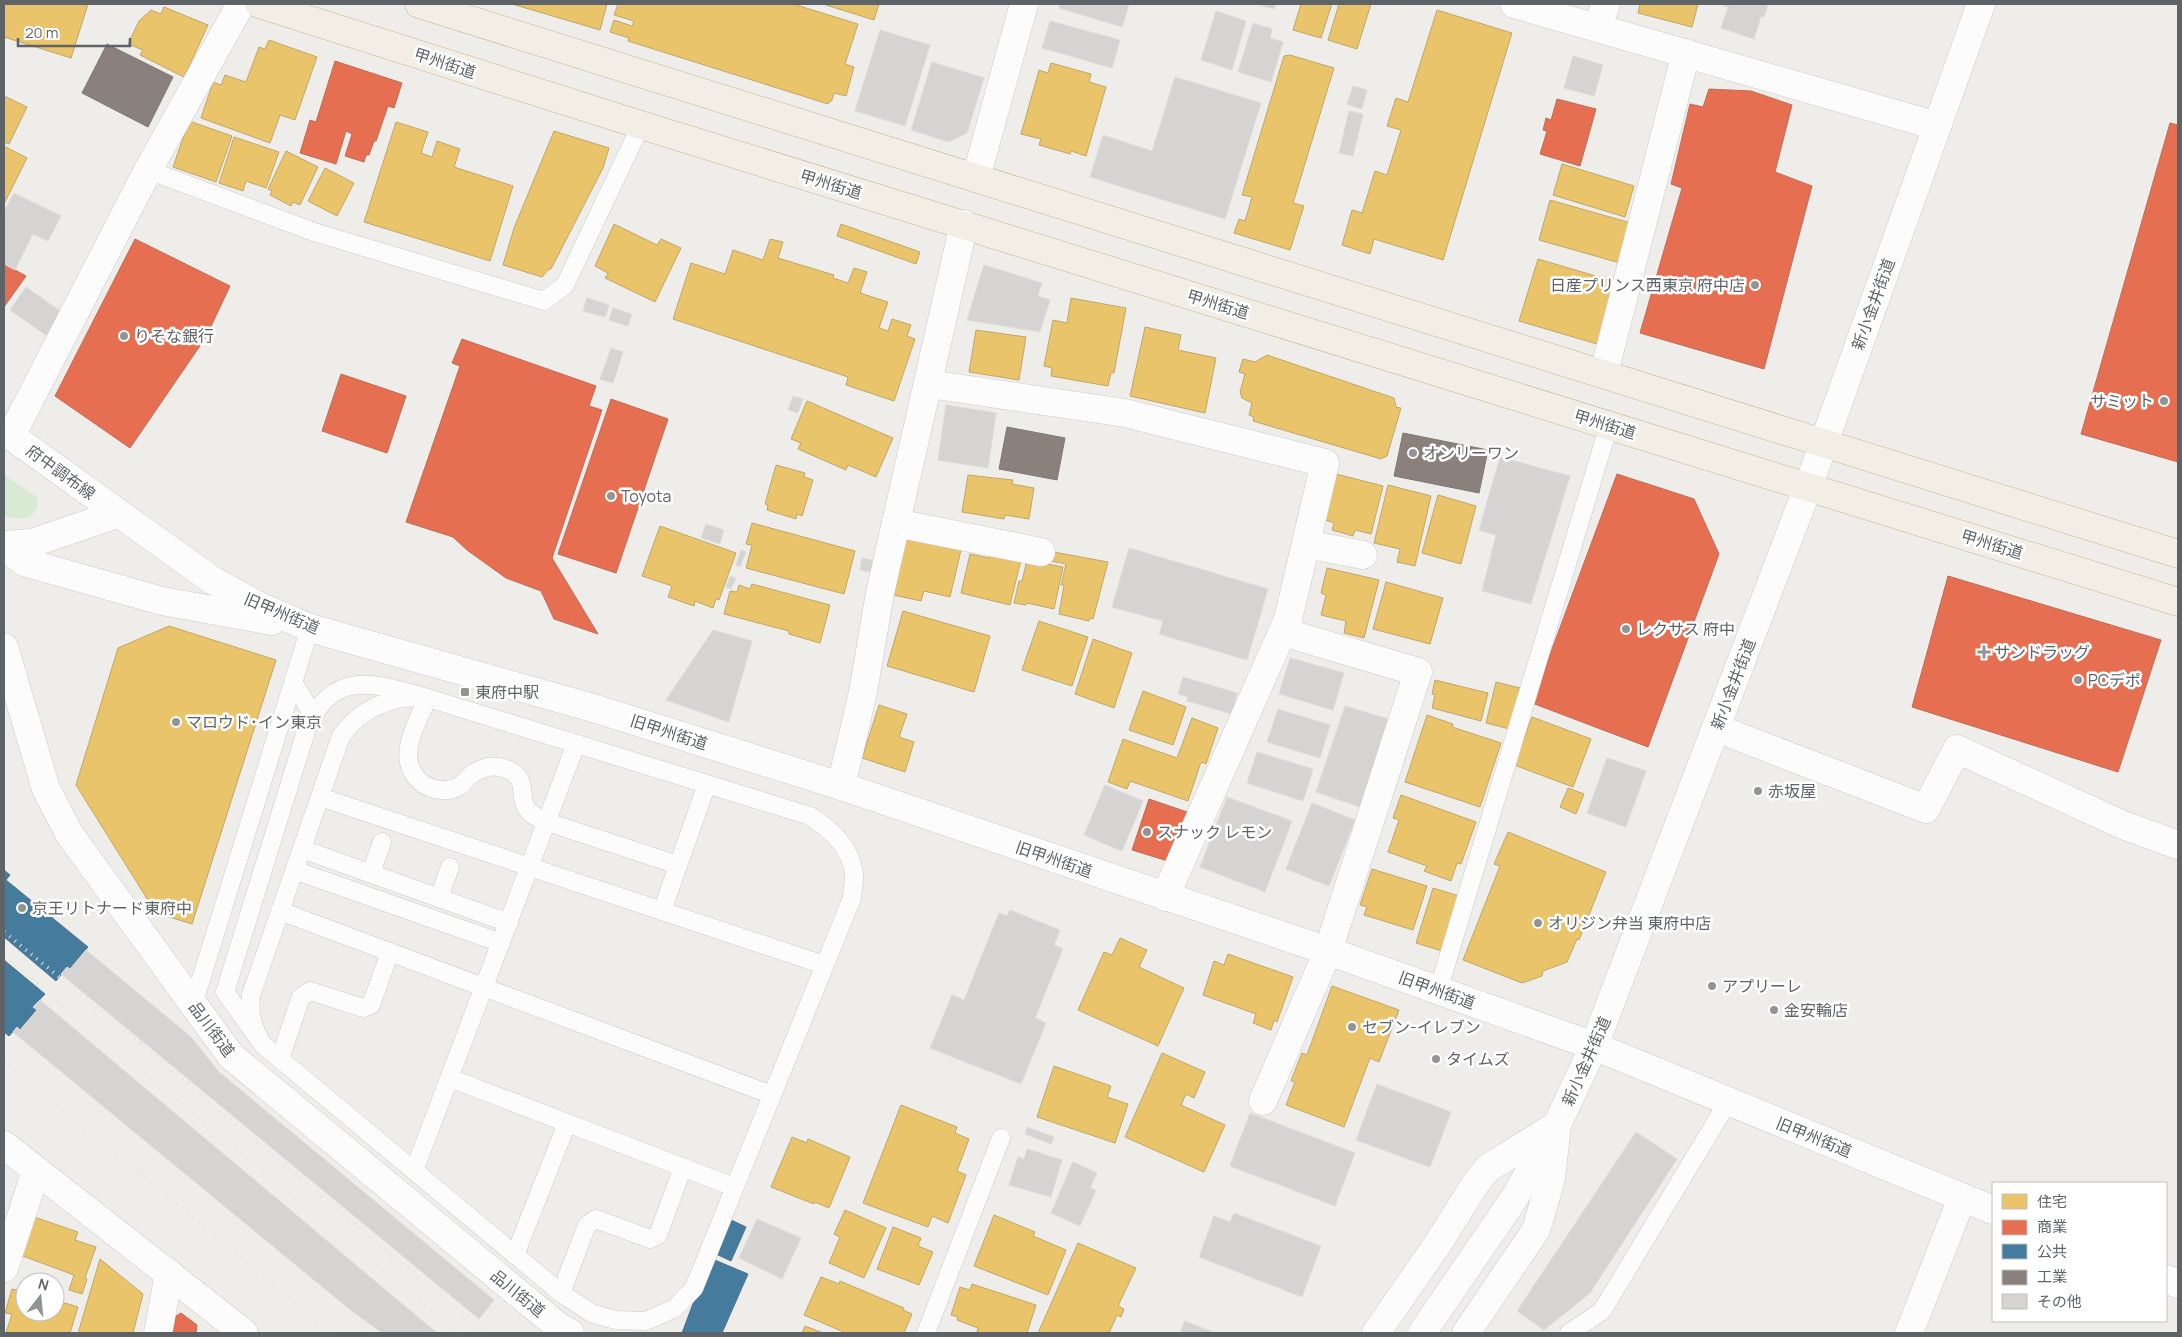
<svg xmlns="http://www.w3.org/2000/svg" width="2182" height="1337" viewBox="0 0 2182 1337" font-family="Manrope,'Noto Sans JP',sans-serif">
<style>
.green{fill:#d8ead4}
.homes{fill:#e9c46a;stroke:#bfa769}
.shops{fill:#e76f51;stroke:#be6b58}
.public{fill:#457b9d;stroke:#4c748d}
.industry{fill:#8a817c;stroke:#7d7876}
.building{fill:#d5d4d2;stroke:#dedcd8}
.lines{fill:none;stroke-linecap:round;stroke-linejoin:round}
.service-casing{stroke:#cacaca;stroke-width:19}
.minor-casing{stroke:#cacaca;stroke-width:29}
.secondary-casing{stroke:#cbcbcb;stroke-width:29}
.trunk-casing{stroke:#c7b495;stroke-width:29}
.service{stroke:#fdfcfc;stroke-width:18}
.minor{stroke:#fdfcfc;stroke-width:28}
.secondary{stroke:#fdfcfc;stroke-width:28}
.trunk{stroke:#f2eee6;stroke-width:28}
.rail{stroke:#e3e4e3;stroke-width:4;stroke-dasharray:1 6;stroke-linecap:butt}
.poi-dot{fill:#919394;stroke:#fff;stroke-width:2}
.labels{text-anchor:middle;stroke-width:5;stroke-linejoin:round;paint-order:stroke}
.street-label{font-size:16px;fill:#5e6367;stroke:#fff}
.poi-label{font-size:16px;fill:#5e6367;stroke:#fff;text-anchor:start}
</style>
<rect width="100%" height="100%" fill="#efede9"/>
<path class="green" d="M4 475 36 496 38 502C34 523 20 520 4 516Z"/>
<g class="homes">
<polygon points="4,4 88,4 71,58 4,37"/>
<polygon points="512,4 607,4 600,30"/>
<polygon points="618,4 793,4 858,24 845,64 854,67 846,96 834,93 832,100 828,104 628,41 629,38 610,32 614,20 632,26 634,21 614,15"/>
<polygon points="823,4 879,4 874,20"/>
<polygon points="1301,4 1332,4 1321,38 1293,30"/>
<polygon points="1339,4 1371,4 1357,49 1328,40"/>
<polygon points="1640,4 1698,4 1692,27 1638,13"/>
<polygon points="164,7 208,25 184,77 140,55 143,50 128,44 139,21 151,10 161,14"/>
<polygon points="1437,10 1512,33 1443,260 1374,239 1370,254 1342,245 1352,210 1362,213 1375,171 1387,175 1401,130 1387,126 1396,98 1408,102"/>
<polygon points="269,40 317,57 295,120 280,115 270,143 201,118 213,82 221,85 225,75 246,82 259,47 265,49"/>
<polygon points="1290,55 1334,68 1293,203 1304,206 1290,250 1234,233 1239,219 1245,221 1252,197 1242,195 1284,56"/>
<polygon points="1051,63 1091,74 1089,82 1106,87 1086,156 1071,151 1070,154 1039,145 1041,139 1021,134 1039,70 1048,73"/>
<polygon points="4,96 27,107 9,144 4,142"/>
<polygon points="189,121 232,136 216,182 173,167"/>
<polygon points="396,122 428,132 421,153 432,157 437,141 460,149 454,167 513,186 490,261 364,222"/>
<polygon points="554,131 609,148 603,168 551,269 549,269 542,277 503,265 514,228"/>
<polygon points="234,137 279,152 266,188 246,181 243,191 219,183"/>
<polygon points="4,146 27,158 4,204"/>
<polygon points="286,151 318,167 300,205 293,202 291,206 270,195 272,191 268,189"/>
<polygon points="1562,164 1634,186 1625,217 1553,195"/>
<polygon points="325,168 354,183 337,216 308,201"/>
<polygon points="1550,200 1631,223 1620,263 1539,240"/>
<polygon points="614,224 657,245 661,239 681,248 655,302 605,278 608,273 595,266"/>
<polygon points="841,224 920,252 916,264 837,236"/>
<polygon points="770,239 783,242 778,258 834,275 833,278 848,283 854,268 867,272 860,293 888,302 879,328 888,331 892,319 911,325 907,336 915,339 894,401 846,385 848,377 673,319 691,263 725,274 733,250 763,260"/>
<polygon points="1538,259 1616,282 1597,344 1519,321"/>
<polygon points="1071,298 1126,308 1114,373 1111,373 1108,386 1051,376 1052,368 1044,366 1053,320 1067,323"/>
<polygon points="1145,327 1181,335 1178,350 1216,358 1205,413 1130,396"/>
<polygon points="976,330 1026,337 1019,380 969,372"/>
<polygon points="1267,355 1394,398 1396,407 1401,408 1387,456 1381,459 1253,421 1254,417 1249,415 1252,403 1242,398 1240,392 1245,374 1239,372 1243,359 1255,362"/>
<polygon points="807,401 893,438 876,477 848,465 846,470 798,449 801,443 791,439"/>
<polygon points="776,465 805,473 804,477 813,480 802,516 797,514 796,519 767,510 768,505 765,504"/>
<polygon points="1336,474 1383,486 1371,534 1355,530 1353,536 1332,530 1334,523 1325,520"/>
<polygon points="968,475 1013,480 1012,484 1034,488 1029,519 1005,515 1004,519 962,512"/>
<polygon points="1388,485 1431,496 1415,566 1397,562 1400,549 1374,543"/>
<polygon points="1438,495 1476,506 1461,564 1422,553"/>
<polygon points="752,523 855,551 844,594 746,568 752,545 746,544"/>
<polygon points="660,526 736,553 719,600 716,599 713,608 695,601 694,606 668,597 672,586 642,576"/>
<polygon points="901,537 961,550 950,597 924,591 921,601 889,594"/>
<polygon points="1048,551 1108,562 1093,619 1090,618 1089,621 1059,614 1064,585 1061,585 1066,564 1046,560"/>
<polygon points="970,554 989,558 991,554 1021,560 1010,605 961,593"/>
<polygon points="1027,560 1063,567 1054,609 1027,603 1026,605 1014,603 1019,581 1022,581"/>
<polygon points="1327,568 1379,580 1364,638 1344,633 1346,621 1321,615 1326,595 1321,593"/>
<polygon points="1386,582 1443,598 1430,644 1373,629"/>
<polygon points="752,584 830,605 820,643 789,634 789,631 724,614 730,591 737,592 739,585 750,589"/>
<polygon points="903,611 990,636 974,692 887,666"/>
<polygon points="1039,621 1088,637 1072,686 1022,670"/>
<polygon points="169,626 276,660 192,924 156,913 76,785 118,648"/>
<polygon points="1093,639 1132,653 1114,708 1075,694"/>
<polygon points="1435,680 1488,693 1481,721 1432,708 1435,695 1432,694"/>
<polygon points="1496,682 1520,688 1510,729 1486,723"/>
<polygon points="1143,691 1186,707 1173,745 1129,730"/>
<polygon points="879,705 907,714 899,737 914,742 905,772 862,758"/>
<polygon points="1427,715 1453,724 1452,727 1501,743 1480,807 1405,782"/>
<polygon points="1532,717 1591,739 1573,787 1514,765"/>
<polygon points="1192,718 1218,728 1206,764 1201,762 1188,801 1130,781 1127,789 1108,782 1123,739 1177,758"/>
<polygon points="1568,788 1584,794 1576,814 1560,807"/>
<polygon points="1401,795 1476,822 1461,864 1457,863 1451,881 1424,871 1427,866 1388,852 1399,820 1393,818"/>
<polygon points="1508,832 1606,872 1579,940 1577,939 1567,962 1543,971 1542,976 1522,983 1463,960 1500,866 1494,864"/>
<polygon points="1372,869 1427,886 1413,930 1364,915 1367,907 1360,905"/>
<polygon points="1433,888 1459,896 1442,951 1416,943"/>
<polygon points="1120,938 1147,950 1139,967 1184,988 1158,1046 1078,1010 1104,952 1112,955"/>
<polygon points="1228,954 1293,977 1277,1022 1274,1020 1271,1030 1253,1023 1256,1014 1203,995 1214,961 1224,965"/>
<polygon points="1332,986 1399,1010 1379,1062 1370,1058 1344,1127 1286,1105 1295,1082 1291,1081 1302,1053 1307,1055"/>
<polygon points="1162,1053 1205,1072 1194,1098 1186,1094 1181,1105 1225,1125 1204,1172 1125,1137"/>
<polygon points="1054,1066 1111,1086 1107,1097 1128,1104 1115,1143 1037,1117"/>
<polygon points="901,1105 957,1127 955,1133 969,1139 957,1171 966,1175 948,1223 932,1216 928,1227 863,1203"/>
<polygon points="792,1137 807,1143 808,1139 850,1157 829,1208 815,1202 814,1204 771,1187"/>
<polygon points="845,1210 886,1228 864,1278 829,1263 840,1237 834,1234"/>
<polygon points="994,1215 1035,1232 1033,1236 1066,1250 1048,1295 974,1266"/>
<polygon points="34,1217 78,1232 75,1240 96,1247 85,1278 87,1279 82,1294 69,1290 74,1275 20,1255"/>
<polygon points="893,1227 921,1238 918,1246 933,1252 919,1285 877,1269"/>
<polygon points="1078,1243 1136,1268 1118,1306 1124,1309 1121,1317 1117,1315 1109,1333 1038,1333"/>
<polygon points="100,1259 143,1294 133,1333 78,1333"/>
<polygon points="821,1277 839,1284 840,1281 904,1308 903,1310 912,1314 904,1333 846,1333 804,1315"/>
<polygon points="972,1284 1036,1305 1027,1333 982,1333 977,1332 978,1328 957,1320 958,1317 951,1315 960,1287 970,1290"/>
<polygon points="12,1289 25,1292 25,1312 55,1312 55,1300 78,1307 70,1333 6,1333 12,1314 5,1313"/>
<polygon points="805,1326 823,1333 802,1333"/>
</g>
<g class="shops">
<polygon points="335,61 402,83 394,108 388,106 376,141 374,141 369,155 366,155 364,162 345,156 352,134 346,131 336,164 300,153 310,120 316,122"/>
<polygon points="1709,89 1751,91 1792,105 1775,172 1812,186 1764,369 1640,333 1682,188 1671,184 1690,104 1703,107"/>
<polygon points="1557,99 1596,109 1580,166 1540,154 1547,131 1543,130 1546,118 1551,120"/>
<polygon points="2170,123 2178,125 2178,462 2081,434"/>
<polygon points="135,239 230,286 206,337 130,448 55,396"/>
<polygon points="4,264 26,276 4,307"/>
<polygon points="462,339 596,386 589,406 602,410 552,558 598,634 554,619 541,591 506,578 467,550 453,537 406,522 460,366 452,363"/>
<polygon points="341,374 406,396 387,453 322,431"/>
<polygon points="611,399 668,419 616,573 558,554"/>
<polygon points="1617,474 1694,499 1719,554 1648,747 1532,703"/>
<polygon points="1948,576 2161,640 2118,772 1912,707"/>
<polygon points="1149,799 1190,813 1171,862 1132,850"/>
<polygon points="181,1313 197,1325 196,1333 173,1333 176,1316"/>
</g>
<g class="public">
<polygon points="4,870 10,875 6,880 88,947 70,969 67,967 56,981 4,937"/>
<polygon points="4,960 45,994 33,1007 37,1010 20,1030 17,1027 9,1036 4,1032"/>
<polygon points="729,1219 746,1227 731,1261 714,1253"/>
<polygon points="710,1258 748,1274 722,1333 682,1333"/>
</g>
<g class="industry">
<polygon points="107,44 173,77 148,127 82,93"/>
<polygon points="1007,427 1065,438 1057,480 999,469"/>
<polygon points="1403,433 1488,450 1479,493 1394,476"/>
</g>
<g class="building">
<polygon points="1060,4 1129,4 1122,27 1059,8"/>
<polygon points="1256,4 1276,4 1274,9"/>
<polygon points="1725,4 1768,4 1764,17 1761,16 1754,39 1721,28 1728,7 1724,6"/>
<polygon points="1216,11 1246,21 1232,70 1201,60"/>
<polygon points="1050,21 1120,40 1112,68 1042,48"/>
<polygon points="1253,23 1272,29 1270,38 1283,42 1271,82 1238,72"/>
<polygon points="880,30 930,45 905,126 855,111"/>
<polygon points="1573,56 1603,65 1594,96 1564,88"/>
<polygon points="932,62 984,78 967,133 949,142 911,130"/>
<polygon points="1175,77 1261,103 1225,219 1090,177 1103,135 1152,151"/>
<polygon points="1353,86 1367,90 1362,109 1347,104"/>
<polygon points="1349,111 1363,114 1353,156 1339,153"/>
<polygon points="14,193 61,216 48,241 33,234 15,270 4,264 4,211"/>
<polygon points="984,265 1042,283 1038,296 1050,300 1040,332 967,320"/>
<polygon points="26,287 63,313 47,336 10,310"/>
<polygon points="587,298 609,305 605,317 583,311"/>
<polygon points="613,308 632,314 628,326 609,320"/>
<polygon points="611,348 623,352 613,383 600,379"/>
<polygon points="793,396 803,399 798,413 788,410"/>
<polygon points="946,405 996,413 988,468 938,460"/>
<polygon points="1500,457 1570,476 1531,604 1482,591 1496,535 1479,530"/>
<polygon points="706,524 724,530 720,544 701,538"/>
<polygon points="1129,548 1268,589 1247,660 1159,634 1163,621 1112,607"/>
<polygon points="741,550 746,552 740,567 736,565"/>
<polygon points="862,558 876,561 873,573 860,570"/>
<polygon points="730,576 736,578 731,589 726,587"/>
<polygon points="713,630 752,641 729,722 666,700"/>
<polygon points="1290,658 1344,673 1333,710 1279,694"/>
<polygon points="1183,677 1237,693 1232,714 1187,701 1188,697 1178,694"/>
<polygon points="1345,706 1394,721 1366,809 1316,792"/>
<polygon points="1278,709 1330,725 1320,758 1267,742"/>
<polygon points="1257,752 1313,769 1303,801 1247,783"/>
<polygon points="1607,758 1646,771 1626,827 1587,813"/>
<polygon points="1105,785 1143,801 1122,851 1084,835"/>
<polygon points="1227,797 1292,821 1265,892 1200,867"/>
<polygon points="1312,803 1355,820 1329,886 1286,869"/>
<polygon points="1010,910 1060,930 1054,945 1063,949 1035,1018 1046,1023 1021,1084 930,1048 952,995 964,1000 999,913 1007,916"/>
<polygon points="86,950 190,1036 219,1072 494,1300 479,1319 61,974 67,967 70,969"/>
<polygon points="40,1000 437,1333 382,1333 348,1308 13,1032 17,1027 20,1030 37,1010 33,1007"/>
<polygon points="1377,1084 1451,1112 1430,1167 1356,1140"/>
<polygon points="1250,1113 1355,1153 1335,1206 1230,1166"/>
<polygon points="1027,1127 1054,1137 1051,1144 1025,1134"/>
<polygon points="1636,1132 1677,1159 1590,1293 1544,1330 1517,1311"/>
<polygon points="1027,1149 1062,1160 1051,1197 1009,1185 1018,1157 1024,1159"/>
<polygon points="1073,1162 1097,1173 1090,1188 1096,1190 1080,1226 1051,1213"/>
<polygon points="1234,1213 1321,1246 1302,1297 1199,1257 1214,1216 1230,1222"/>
<polygon points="757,1219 801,1238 782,1279 739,1258"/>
<polygon points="1185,1321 1215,1333 1180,1333"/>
</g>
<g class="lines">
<defs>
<g id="service">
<polyline points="148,170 314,232 544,301 565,285 641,125"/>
<polyline points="293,682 313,715"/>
<polyline points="320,797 824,965"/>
<polyline points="302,849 509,923"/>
<polyline points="294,870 501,943"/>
<polyline points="371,873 382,842"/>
<polyline points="439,898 450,867"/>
<polyline points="280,911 772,1095"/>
<polyline points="662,911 707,784"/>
<polyline points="1438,991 1609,425"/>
<polyline points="193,1005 310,628"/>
<path d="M263 1045C253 1028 249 1015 251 995L341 736C361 708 394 694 428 698L810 816C831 829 851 848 854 874 855 881 852 890 852 898L694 1288 675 1308 646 1321 616 1320 593 1314 561 1293 263 1045 225 992 307 728C334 667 377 684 428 698 417 722 398 753 415 776 425 790 445 794 460 786 464 783 467 778 471 775 481 767 494 764 506 769 529 777 518 793 526 807 530 815 539 818 547 822L678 865"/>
<polyline points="280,1059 301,997 310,991 363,1008 371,1005 390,952"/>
<polyline points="450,1078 734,1187"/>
<polyline points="414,1171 576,744"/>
<polyline points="515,1255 567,1123"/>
<polyline points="561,1293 587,1225 596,1219 650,1239 658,1235 683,1167"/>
<polyline points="926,1333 1001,1138"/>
<polyline points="1569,1333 1602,1311 1728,1102"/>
</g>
<g id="minor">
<polyline points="1514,4 1937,126"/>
<polyline points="1597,28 1606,4"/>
<polyline points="976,178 1024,4"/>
<polyline points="1604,373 1686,53"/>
<polyline points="929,384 1125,413 1325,463 1288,619 1165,897"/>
<polyline points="11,436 148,170 241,4"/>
<polyline points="896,523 1041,552"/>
<polyline points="1306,544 1363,555"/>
<polyline points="4,647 46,789 70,835 231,1056 559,1327 570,1333"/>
<polyline points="1716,728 1926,809 1957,749 2123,825 2178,845"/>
<polyline points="841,786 863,692 880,593 964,224"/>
<polyline points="1263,1101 1328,951 1418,672 1283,632"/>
<polyline points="4,1145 244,1333"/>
<polyline points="4,1268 36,1171"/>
<polyline points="158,1333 169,1273"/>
<polyline points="1909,1333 1962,1198"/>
</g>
<g id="secondary">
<polyline points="4,431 212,580 259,606 310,628 593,708 841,786 1328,951 1594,1046 1993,1210"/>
<polyline points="4,545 32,543 117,514"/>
<polyline points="4,546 24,562 162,601 272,621"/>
<polyline points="2166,1279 2178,1284"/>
<polyline points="1376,1333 1437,1245 1476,1183 1488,1168 1554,1127"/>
<polyline points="1422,1333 1513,1200 1557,1125 1594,1046 1808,487 1981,4"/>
<polyline points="1466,1333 1536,1230 1551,1179 1556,1134"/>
</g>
<g id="trunk">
<polyline points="259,4 641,125 2178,602"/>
<polyline points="419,4 2178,554"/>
</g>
</defs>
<use href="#service" class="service-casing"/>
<use href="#minor" class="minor-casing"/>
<use href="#secondary" class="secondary-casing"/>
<use href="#trunk" class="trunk-casing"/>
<use href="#service" class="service"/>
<use href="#minor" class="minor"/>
<use href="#secondary" class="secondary"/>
<use href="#trunk" class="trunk"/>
<g class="rail">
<polyline points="4,932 113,1021 484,1333"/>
<polyline points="4,957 458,1333"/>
<polyline points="4,1061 333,1333"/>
</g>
</g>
<g class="poi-dot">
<circle cx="1755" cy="285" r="5"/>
<circle cx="124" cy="336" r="5"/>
<circle cx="2164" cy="401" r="5"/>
<circle cx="1413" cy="453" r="5"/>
<circle cx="611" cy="496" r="5"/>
<circle cx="1626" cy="629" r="5"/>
<path d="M1981.5 644.5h5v5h5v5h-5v5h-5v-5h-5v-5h5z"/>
<circle cx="2078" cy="680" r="5"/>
<rect x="460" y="687" width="10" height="10" rx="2.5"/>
<circle cx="176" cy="722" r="5"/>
<circle cx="1758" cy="791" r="5"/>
<circle cx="1147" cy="832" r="5"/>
<circle cx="22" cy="908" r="5"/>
<circle cx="1538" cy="923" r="5"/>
<circle cx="1712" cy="986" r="5"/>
<circle cx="1774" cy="1010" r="5"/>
<circle cx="1352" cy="1027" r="5"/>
<circle cx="1436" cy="1059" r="5"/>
</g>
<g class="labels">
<g class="street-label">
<text transform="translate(445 63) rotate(18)" y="6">甲州街道</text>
<text transform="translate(831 184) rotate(17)" y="6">甲州街道</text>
<text transform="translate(1218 304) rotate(17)" y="6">甲州街道</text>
<text transform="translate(1873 304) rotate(-70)" y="6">新小金井街道</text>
<text transform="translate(1605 424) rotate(17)" y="6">甲州街道</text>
<text transform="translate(61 472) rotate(36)" y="6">府中調布線</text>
<text transform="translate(1992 544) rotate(17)" y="6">甲州街道</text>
<text transform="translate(282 613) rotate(23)" y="6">旧甲州街道</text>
<text transform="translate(1733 684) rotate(-69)" y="6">新小金井街道</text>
<text transform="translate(669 732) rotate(18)" y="6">旧甲州街道</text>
<text transform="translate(1054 859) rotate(19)" y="6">旧甲州街道</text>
<text transform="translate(1437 990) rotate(20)" y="6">旧甲州街道</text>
<text transform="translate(212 1029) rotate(53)" y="6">品川街道</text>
<text transform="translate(1586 1061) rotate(-66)" y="6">新小金井街道</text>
<text transform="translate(1814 1137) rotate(22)" y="6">旧甲州街道</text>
<text transform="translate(518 1293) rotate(39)" y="6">品川街道</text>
</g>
<g class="poi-label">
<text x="1745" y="291" text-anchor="end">日産プリンス西東京 府中店</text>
<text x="134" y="342">りそな銀行</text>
<text x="2154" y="407" text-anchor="end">サミット</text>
<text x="1423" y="459">オンリーワン</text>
<text x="621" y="502">Toyota</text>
<text x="1636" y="635">レクサス 府中</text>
<text x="1994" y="658">サンドラッグ</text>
<text x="2088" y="686">PCデポ</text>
<text x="475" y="698">東府中駅</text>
<text x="186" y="728">マロウド･イン東京</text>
<text x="1768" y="797">赤坂屋</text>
<text x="1157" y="838">スナック レモン</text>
<text x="32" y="914">京王リトナード東府中</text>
<text x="1548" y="929">オリジン弁当 東府中店</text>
<text x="1722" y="992">アプリーレ</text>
<text x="1784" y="1016">金安輪店</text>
<text x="1362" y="1033">セブン-イレブン</text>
<text x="1446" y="1065">タイムズ</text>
</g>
</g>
<rect width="2182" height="1337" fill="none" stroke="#5e6367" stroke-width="10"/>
<rect x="1992" y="1182" width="175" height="140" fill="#ffffff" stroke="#bfc1c2"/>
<rect x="2002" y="1194" width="25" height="15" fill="#e9c46a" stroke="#bfc1c2"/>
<text x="2037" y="1207" font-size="15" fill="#5e6367">住宅</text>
<rect x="2002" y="1220" width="25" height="15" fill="#e76f51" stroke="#bfc1c2"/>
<text x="2037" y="1232" font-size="15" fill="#5e6367">商業</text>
<rect x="2002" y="1244" width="25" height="15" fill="#457b9d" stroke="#bfc1c2"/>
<text x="2037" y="1257" font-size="15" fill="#5e6367">公共</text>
<rect x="2002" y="1270" width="25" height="15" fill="#8a817c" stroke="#bfc1c2"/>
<text x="2037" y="1282" font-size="15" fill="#5e6367">工業</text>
<rect x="2002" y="1294" width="25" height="15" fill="#d5d4d2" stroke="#bfc1c2"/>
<text x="2037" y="1307" font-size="15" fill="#5e6367">その他</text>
<g transform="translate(40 1297) rotate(16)"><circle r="24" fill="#ffffff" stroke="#bfc1c2"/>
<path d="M0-4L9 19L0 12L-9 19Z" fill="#919394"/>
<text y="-8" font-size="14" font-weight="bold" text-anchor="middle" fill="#5e6367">N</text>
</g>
<path d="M18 38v8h112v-8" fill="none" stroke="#5e6367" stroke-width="2.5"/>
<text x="25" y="38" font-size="15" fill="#5e6367" stroke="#ffffff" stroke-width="4" paint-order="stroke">20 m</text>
</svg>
